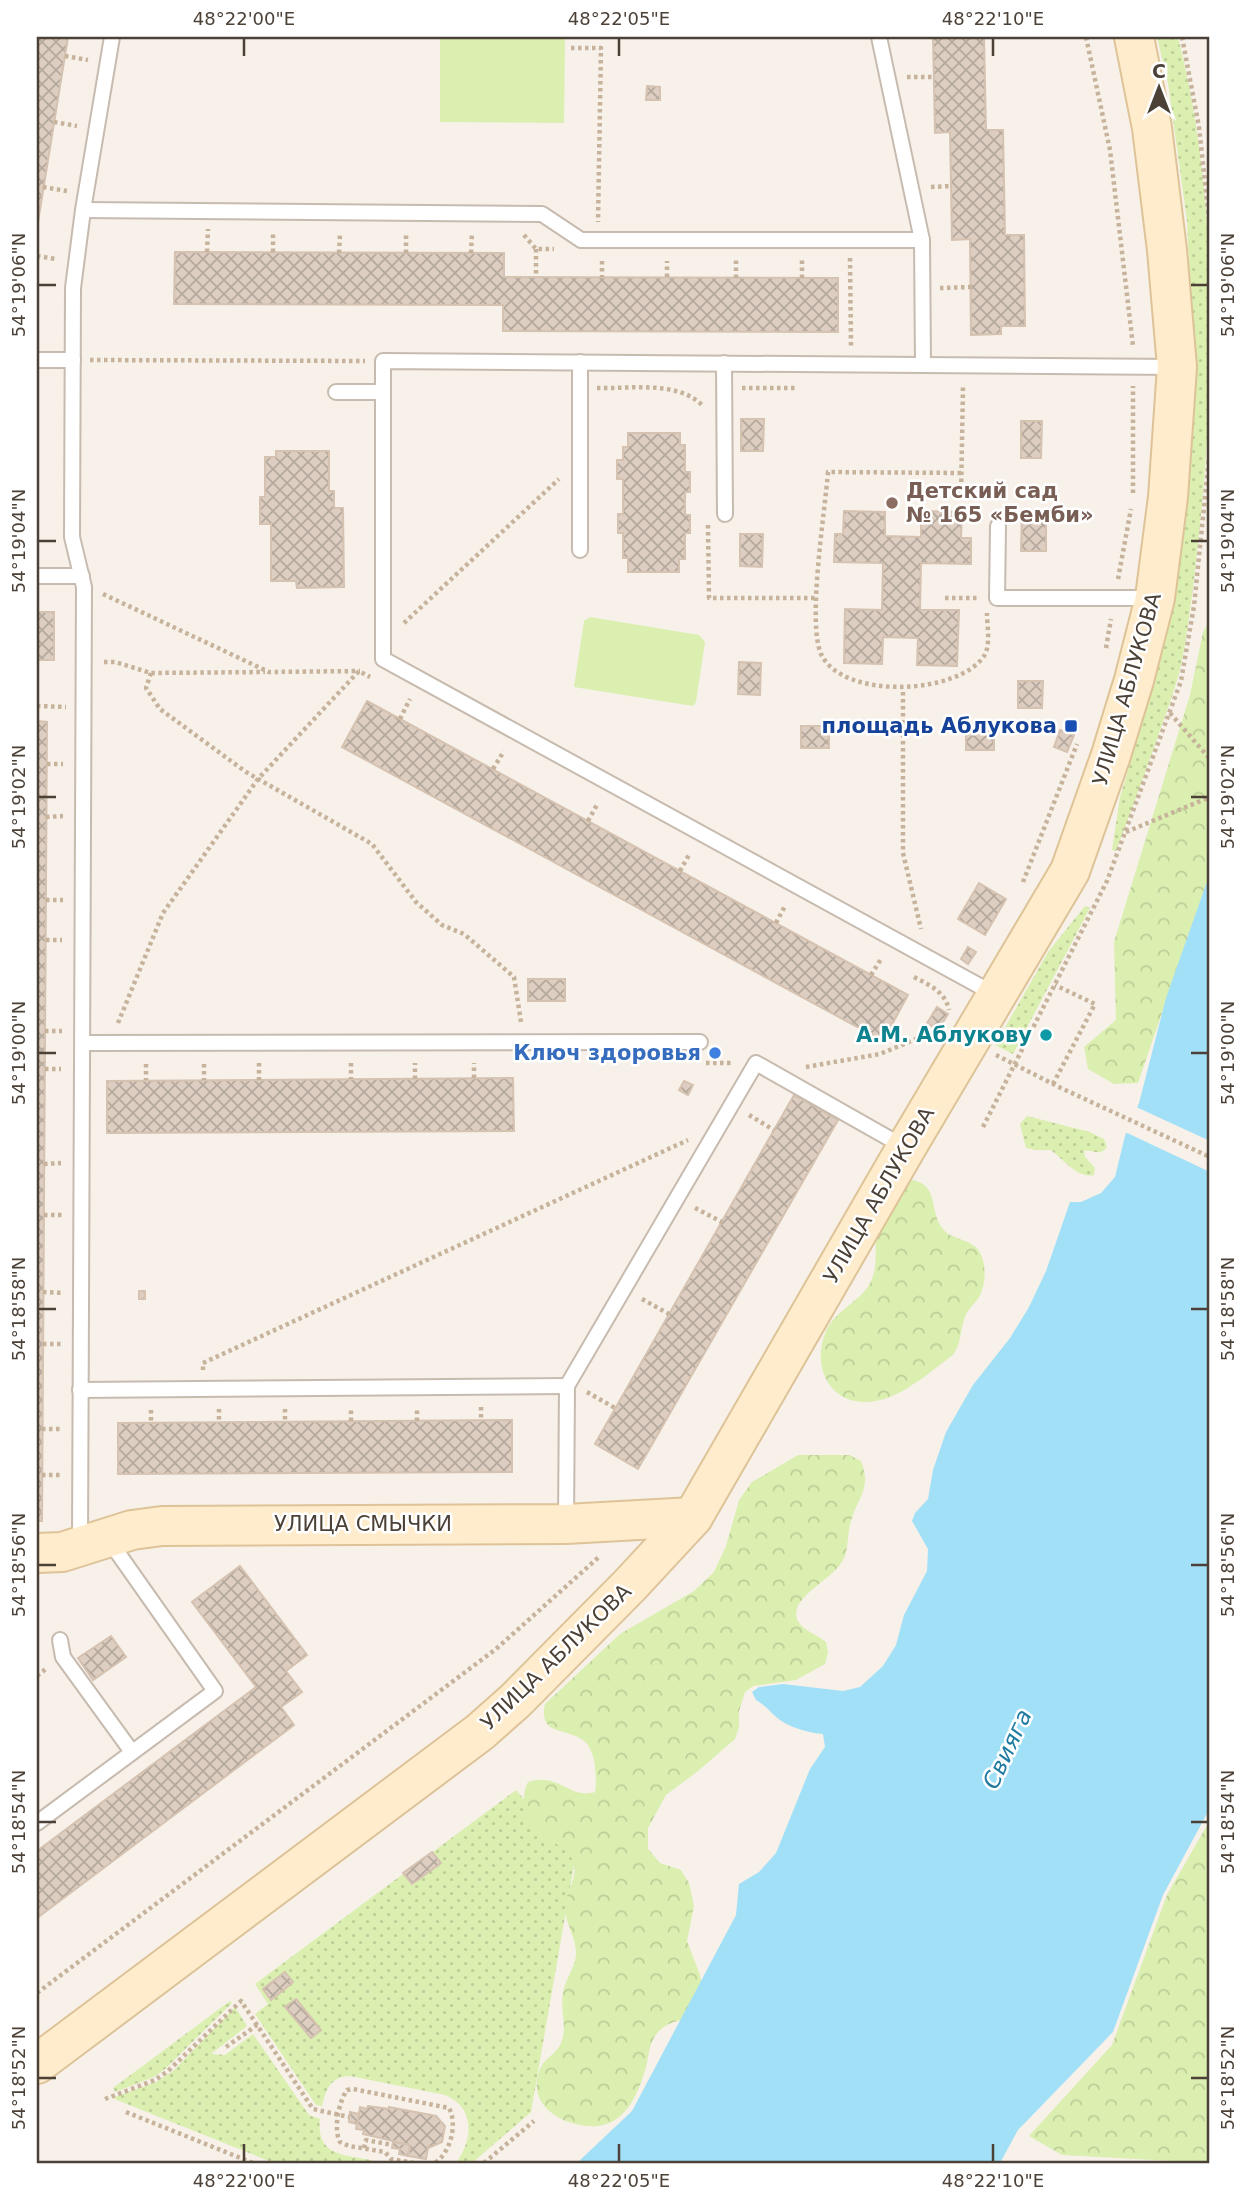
<svg xmlns="http://www.w3.org/2000/svg" width="1247" height="2200" viewBox="0 0 1247 2200" font-family="'DejaVu Sans',sans-serif">
<style>
.grass{fill:url(#grass-dots)}
.forest{fill:url(#forest-crowns)}
.pitch{fill:#daefb0}
.water{fill:#a2e0f8}
.pier{fill:#f7f1ea}
.building{fill:url(#building-cross-hatch);stroke:#d5c2b1;stroke-width:2}
.lines{fill:none;stroke-linecap:round;stroke-linejoin:round}
.lane-casing{stroke:#c7bbaf;stroke-width:18}
.secondary-casing{stroke:#dec398;stroke-width:42}
.path{stroke:#c7b29b;stroke-width:4.5;stroke-dasharray:3.5 3.5;stroke-linecap:butt}
.lane{stroke:#fff;stroke-width:14}
.secondary{stroke:#ffeccc;stroke-width:38}
.ticks{fill:none;stroke:#4c4137;stroke-width:2.5}
.education-dot{fill:#8d6e63;stroke:#fff;stroke-width:2.5}
.transit-dot{fill:#1a4fb4;stroke:#fff;stroke-width:2.5}
.culture-dot{fill:#0f9aa8;stroke:#fff;stroke-width:2.5}
.shop-dot{fill:#3f7fe0;stroke:#fff;stroke-width:2.5}
.labels{text-anchor:middle;stroke-width:5;stroke-linejoin:round;paint-order:stroke}
.education-label{font-size:21px;font-weight:bold;fill:#785e54;stroke:#fff;text-anchor:start}
.street-label{font-size:21px;fill:#4c4137;stroke:#fff}
.transit-label{font-size:21px;font-weight:bold;fill:#164399;stroke:#fff;text-anchor:end}
.culture-label{font-size:21px;font-weight:bold;fill:#0d838f;stroke:#fff;text-anchor:end}
.shop-label{font-size:21px;font-weight:bold;fill:#366cbe;stroke:#fff;text-anchor:end}
.water-label{font-size:23px;font-style:italic;fill:#1f7ba2;stroke:#fff}
.neatline{fill:none;stroke:#4c4137;stroke-width:2.5}
.ticks-label{font-size:18px;text-anchor:middle;fill:#4c4137}
</style>
<defs>
<pattern id="grass-dots" width="8" height="8" patternUnits="userSpaceOnUse" patternTransform="scale(1.75)"><rect width="8" height="8" fill="#daefb0"/><path d="M2 2h.1M6 6h.1" fill="none" stroke="#bdce98" stroke-width="1.8" stroke-linecap="round"/></pattern>
<pattern id="forest-crowns" width="20" height="18" patternUnits="userSpaceOnUse" patternTransform="scale(1.75)"><rect width="20" height="18" fill="#daefb0"/><path d="M2 6a3 3 0 1 1 6 0M12 15a3 3 0 1 1 6 0" fill="none" stroke="#bdce98"/></pattern>
<pattern id="building-cross-hatch" width="8" height="8" patternUnits="userSpaceOnUse" patternTransform="scale(1.75)"><rect width="8" height="8" fill="#ddcec1"/><path d="M0 0l8 8M0 8l8-8" fill="none" stroke="#b5a99e"/></pattern>
</defs>
<rect width="100%" height="100%" fill="#f7f1ea"/>
<g class="grass">
<path d="M1157 37H1178C1217 190 1216 359 1201 515 1196 563 1191 613 1182 661 1176 689 1165 715 1156 742 1143 778 1130 815 1116 851L1112 850 1120 797 1152 691 1167 621 1192 334 1187 221 1168 83Z"/>
<polygon points="1085,906 1090,908 1013,1054 995,1045 1048,952"/>
<path d="M1027 1116 1090 1132 1104 1139 1107 1147C1100 1157 1092 1149 1084 1151L1085 1157 1095 1168 1094 1175C1078 1179 1063 1159 1051 1150H1035L1026 1148 1020 1124Z"/>
<path d="M516 1790 575 1859 531 2112 472 2163H456C473 2140 476 2108 445 2095L350 2076C331 2077 326 2088 322 2106L316 2105 255 2014 268 2004 255 1984Z"/>
<polygon points="230,2001 232,2003 165,2069 154,2077 115,2092 113,2088"/>
<path d="M235 2007 247 2026 211 2054 225 2055 253 2034 309 2115 320 2119C315 2162 355 2153 381 2163H274L112 2098 156 2082 173 2071Z"/>
</g>
<g class="forest">
<polygon points="1210,620 1210,873 1138,1083 1114,1084 1088,1069 1084,1047 1116,1020 1114,942 1190,695 1203,632"/>
<path d="M904 1179C942 1181 927 1208 943 1229 951 1240 970 1238 979 1251 987 1264 986 1285 979 1297 974 1305 966 1310 964 1320 960 1332 961 1344 953 1355 931 1371 906 1394 880 1400 835 1412 809 1371 826 1331 836 1309 863 1301 872 1279 879 1262 873 1243 878 1226 883 1210 896 1194 904 1179Z"/>
<path d="M798 1455H849L861 1461C872 1488 858 1497 851 1521 847 1533 849 1547 844 1558 836 1579 789 1596 797 1619 801 1630 818 1635 826 1642L828 1653 825 1664 796 1680 753 1686 745 1692 739 1711V1727L735 1739 698 1771 666 1795 648 1828V1849L660 1863 681 1870 689 1883 694 1906 687 1941 700 1975 702 1987 691 2017C680 2020 666 2023 658 2032 649 2042 649 2055 646 2067 638 2095 624 2129 589 2126 559 2124 526 2104 540 2069 544 2058 559 2053 562 2040 567 2026 560 2008 563 1993 565 1979 576 1967 576 1953 576 1936 564 1922 565 1906 566 1892 577 1879 574 1865 569 1837 523 1843 524 1803 524 1795 524 1790 528 1782 559 1772 570 1800 595 1792 597 1780 596 1755 587 1744 573 1726 537 1739 545 1704L620 1634 694 1591 714 1572 726 1546 739 1500 752 1482Z"/>
<polygon points="1210,1820 1210,2163 1062,2155 1029,2136 1112,2045 1167,1895"/>
</g>
<g class="pitch">
<polygon points="440,37 565,37 564,123 440,122"/>
<polygon points="590,617 699,635 705,642 696,702 693,706 574,687 584,621"/>
</g>
<path class="water" d="M1210 873V1808L1163 1895 1113 2032 1018 2130 1000 2163H577L632 2111 736 1915 739 1884 759 1872 776 1853 810 1769 825 1747 823 1734C810 1733 795 1729 783 1722 773 1716 767 1706 756 1700L752 1692 759 1687 783 1684 843 1691 860 1687 883 1666 896 1645 904 1615 927 1571 928 1549 912 1521 915 1513 928 1499 933 1470 946 1432 973 1385 1010 1338 1029 1307 1046 1271 1070 1202H1081L1101 1193 1115 1177 1125 1136 1139 1103 1166 998Z"/>
<polygon class="pier" points="1134,1106 1210,1141 1210,1172 1123,1131"/>
<g class="building">
<polygon points="37,37 68,37 37,228"/>
<polygon points="933,37 984,37 986,130 1003,130 1005,235 1024,235 1025,326 1001,326 1001,334 971,335 970,239 952,240 950,132 935,133"/>
<polygon points="647,86 660,87 660,100 646,100"/>
<polygon points="175,252 504,253 504,277 838,278 838,332 503,331 503,305 174,304"/>
<polygon points="741,419 764,419 763,451 741,451"/>
<polygon points="1021,421 1042,421 1041,458 1021,458"/>
<polygon points="628,433 680,433 680,445 685,445 685,472 690,472 690,492 685,492 685,515 690,515 690,533 685,533 685,559 679,559 679,572 628,572 628,558 623,558 623,533 618,533 618,514 623,514 623,479 617,479 617,460 623,460 623,447 628,447"/>
<polygon points="276,451 329,451 329,491 334,491 334,508 343,508 344,587 297,588 296,581 271,581 271,524 260,524 260,497 265,497 265,457 276,457"/>
<polygon points="844,511 885,512 885,536 921,537 921,511 962,512 961,538 971,538 971,564 921,563 920,610 959,610 957,666 917,665 918,638 883,637 882,664 844,663 845,609 882,610 883,563 834,562 835,534 843,534"/>
<polygon points="1022,512 1046,512 1046,551 1021,551"/>
<polygon points="740,534 763,534 762,567 740,566"/>
<rect x="37" y="612" width="17" height="48"/>
<polygon points="739,662 761,663 760,695 738,694"/>
<polygon points="1018,681 1043,681 1042,708 1018,708"/>
<polygon points="367,701 908,995 883,1041 342,747"/>
<polygon points="37,721 47,722 42,1521 37,1521"/>
<rect x="801" y="726" width="28" height="22"/>
<rect x="966" y="728" width="28" height="22"/>
<polygon points="1060,730 1074,735 1067,752 1054,747"/>
<polygon points="979,883 1006,899 985,935 958,919"/>
<polygon points="968,947 976,952 968,964 961,959"/>
<rect x="528" y="979" width="37" height="22"/>
<polygon points="937,1007 948,1014 938,1030 927,1023"/>
<polygon points="513,1078 514,1131 107,1133 107,1081"/>
<polygon points="684,1081 693,1085 688,1095 679,1090"/>
<polygon points="794,1095 838,1120 638,1469 595,1444"/>
<rect x="139" y="1291" width="6" height="8"/>
<polygon points="512,1420 512,1472 118,1474 118,1423"/>
<polygon points="240,1566 307,1655 286,1671 302,1692 281,1707 294,1725 37,1918 37,1851 256,1687 192,1602"/>
<polygon points="111,1636 126,1657 93,1680 78,1658"/>
<polygon points="432,1852 441,1863 412,1884 403,1873"/>
<polygon points="285,1972 293,1982 271,2000 263,1989"/>
<polygon points="296,1999 321,2030 311,2038 285,2007"/>
<polygon points="368,2106 389,2109 389,2107 436,2116 445,2126 442,2142 428,2148 426,2159 408,2156 410,2145 363,2134 364,2130 356,2129 360,2107 367,2109"/>
<polygon points="350,2112 359,2114 357,2124 349,2122"/>
<polygon points="393,2142 410,2145 408,2156 399,2154 400,2149 392,2148"/>
</g>
<g class="lines">
<defs>
<g id="lane">
<polyline points="879,37 922,240"/>
<polyline points="83,210 542,214 581,240 922,240 923,364"/>
<polyline points="37,360 73,360"/>
<polyline points="580,362 580,550"/>
<polyline points="724,363 725,514"/>
<polyline points="336,392 383,392"/>
<polyline points="998,526 997,598 1154,598"/>
<polyline points="37,576 82,576"/>
<polyline points="996,995 383,659 383,361 1175,367"/>
<polyline points="83,1043 700,1042"/>
<polyline points="80,1390 567,1386"/>
<polyline points="566,1522 567,1386 756,1063 906,1148"/>
<polyline points="80,1543 84,587 72,537 73,288 83,210 112,37"/>
<polyline points="60,1640 63,1657 132,1752"/>
<polyline points="37,1823 215,1691 108,1539"/>
</g>
<g id="secondary">
<polyline points="37,1553 62,1552 132,1530 162,1526 566,1524 693,1517"/>
<polyline points="37,2064 480,1732 515,1701 630,1585 693,1517 906,1148 1070,871 1111,755 1134,680 1155,598 1168,497 1177,367 1167,250 1152,128 1134,37"/>
</g>
</defs>
<use href="#lane" class="lane-casing"/>
<use href="#secondary" class="secondary-casing"/>
<g class="path">
<polyline points="1086,37 1110,150 1133,346"/>
<polyline points="1182,37 1199,127 1210,228"/>
<polyline points="571,48 601,48 598,222"/>
<polyline points="65,56 88,60"/>
<polyline points="907,77 934,77"/>
<polyline points="54,122 77,126"/>
<polyline points="43,187 67,191"/>
<polyline points="931,187 952,186"/>
<polyline points="524,235 536,249 554,249"/>
<polyline points="536,249 536,277"/>
<polyline points="207,252 208,229"/>
<polyline points="273,252 273,232"/>
<polyline points="339,253 340,233"/>
<polyline points="406,253 406,233"/>
<polyline points="471,253 472,233"/>
<polyline points="37,256 56,259"/>
<polyline points="850,258 851,347"/>
<polyline points="602,261 602,277"/>
<polyline points="667,277 667,261"/>
<polyline points="736,278 736,257"/>
<polyline points="802,278 802,258"/>
<polyline points="940,288 971,287"/>
<polyline points="90,360 365,361"/>
<path d="M597 388C630 389 678 380 703 406"/>
<polyline points="742,388 796,388"/>
<path d="M961 473 828 472C825 511 807 622 821 654 842 700 958 695 984 656 991 645 987 626 987 613"/>
<polyline points="1133,493 1133,386"/>
<polyline points="961,496 963,387"/>
<polyline points="708,525 709,598 817,598"/>
<polyline points="1118,579 1131,509"/>
<polyline points="103,594 269,672 360,671"/>
<polyline points="945,598 979,598"/>
<polyline points="404,623 559,479"/>
<polyline points="1106,648 1111,619"/>
<polyline points="104,662 115,662 151,673 265,672"/>
<polyline points="151,673 146,688 160,709 246,772 372,844 416,902 442,925 464,934 514,977 521,1022"/>
<polyline points="903,692 903,853 921,929"/>
<polyline points="37,706 66,707"/>
<polyline points="1170,713 1210,759"/>
<polyline points="400,719 410,699"/>
<polyline points="47,764 63,764"/>
<polyline points="493,769 504,751"/>
<polyline points="46,817 63,816"/>
<polyline points="588,821 598,803"/>
<polyline points="1126,832 1210,797"/>
<polyline points="680,871 690,853"/>
<polyline points="1023,882 1077,744"/>
<polyline points="46,900 63,900"/>
<polyline points="776,923 785,906"/>
<polyline points="46,940 62,940"/>
<polyline points="871,975 881,959"/>
<path d="M914 977C929 985 945 991 949 1010"/>
<polyline points="118,1023 163,913 258,779 359,671 370,677"/>
<polyline points="45,1031 62,1031"/>
<polyline points="996,1055 1061,1088 1210,1157"/>
<polyline points="259,1063 259,1080"/>
<polyline points="351,1063 351,1079"/>
<polyline points="706,1063 732,1063"/>
<polyline points="146,1064 146,1080"/>
<polyline points="204,1064 204,1080"/>
<polyline points="806,1067 880,1054 935,1031"/>
<polyline points="45,1069 61,1069"/>
<polyline points="474,1078 474,1063"/>
<polyline points="415,1079 415,1063"/>
<polyline points="1053,1084 1095,1004 1055,985"/>
<polyline points="749,1115 774,1130"/>
<polyline points="983,1127 1107,881 1181,681 1194,606 1210,448"/>
<polyline points="44,1164 61,1163"/>
<polyline points="695,1208 722,1222"/>
<polyline points="44,1215 64,1215"/>
<polyline points="43,1292 64,1293"/>
<polyline points="642,1299 669,1314"/>
<polyline points="43,1344 63,1344"/>
<polyline points="203,1370 203,1363 688,1140"/>
<polyline points="587,1392 615,1408"/>
<polyline points="481,1407 481,1420"/>
<polyline points="219,1409 219,1422"/>
<polyline points="285,1409 285,1422"/>
<polyline points="151,1410 151,1423"/>
<polyline points="351,1421 351,1408"/>
<polyline points="417,1421 417,1408"/>
<polyline points="42,1429 63,1429"/>
<polyline points="42,1475 62,1475"/>
<polyline points="37,1676 47,1668"/>
<polyline points="37,1993 496,1649 600,1556"/>
<polyline points="226,2047 257,2025"/>
<polyline points="105,2099 155,2080 168,2071 241,2001 313,2109 349,2117"/>
<polyline points="126,2112 253,2163"/>
<polyline points="364,2148 366,2140 392,2145"/>
<path d="M414 2163 391 2159 385 2152 349 2146 340 2142C333 2129 339 2101 347 2090L353 2089 449 2108C458 2125 450 2153 435 2163"/>
<polyline points="484,2163 534,2121"/>
</g>
<use href="#lane" class="lane"/>
<use href="#secondary" class="secondary"/>
</g>
<path class="ticks" d="M244 38V56M619 38V56M993 38V56M38 285H56M1191 285H1208M38 541H56M1191 541H1208M38 797H56M1191 797H1208M38 1053H56M1191 1053H1208M38 1309H56M1191 1309H1208M38 1565H56M1191 1565H1208M38 1822H56M1191 1822H1208M38 2078H56M1191 2078H1208M244 2144V2162M619 2144V2162M993 2144V2162"/>
<circle class="education-dot" cx="892" cy="503" r="7"/>
<rect class="transit-dot" x="1064" y="719" width="14" height="14" rx="3.5"/>
<circle class="culture-dot" cx="1046" cy="1035" r="7"/>
<circle class="shop-dot" cx="715" cy="1053" r="7"/>
<g class="labels">
<g class="education-label">
<text x="906" y="498">Детский сад<tspan x="906" dy="24">№ 165 «Бемби»</tspan></text>
</g>
<g class="street-label">
<text transform="translate(1127 689) rotate(-74)" y="7">УЛИЦА АБЛУКОВА</text>
<text transform="translate(879 1195) rotate(-60)" y="7">УЛИЦА АБЛУКОВА</text>
<text x="363" y="1531">УЛИЦА СМЫЧКИ</text>
<text transform="translate(556 1657) rotate(-44)" y="7">УЛИЦА АБЛУКОВА</text>
</g>
<g class="transit-label">
<text x="1057" y="733">площадь Аблукова</text>
</g>
<g class="culture-label">
<text x="1032" y="1042">А.М. Аблукову</text>
</g>
<g class="shop-label">
<text x="701" y="1060">Ключ здоровья</text>
</g>
<g class="water-label">
<text transform="translate(1007 1749) rotate(-65)" y="8">Свияга</text>
</g>
</g>
<rect width="1247" height="2200" fill="none" stroke="#ffffff" stroke-width="77"/>
<g transform="translate(1159 88)" stroke="#ffffff" stroke-width="5" paint-order="stroke">
<path d="M0-5L12 26L0 18L-12 26Z" fill="#4c4137"/>
<text y="-10" font-size="19" font-weight="bold" text-anchor="middle" fill="#4c4137">С</text>
</g>
<rect x="38" y="38" width="1170" height="2124" class="neatline"/>
<g class="ticks-label">
<text x="244" y="25">48°22'00"E</text>
<text x="619" y="25">48°22'05"E</text>
<text x="993" y="25">48°22'10"E</text>
<text transform="translate(19 285) rotate(-90)" y="6">54°19'06"N</text>
<text transform="translate(1228 285) rotate(-90)" y="6">54°19'06"N</text>
<text transform="translate(19 541) rotate(-90)" y="6">54°19'04"N</text>
<text transform="translate(1228 541) rotate(-90)" y="6">54°19'04"N</text>
<text transform="translate(19 797) rotate(-90)" y="6">54°19'02"N</text>
<text transform="translate(1228 797) rotate(-90)" y="6">54°19'02"N</text>
<text transform="translate(19 1053) rotate(-90)" y="6">54°19'00"N</text>
<text transform="translate(1228 1053) rotate(-90)" y="6">54°19'00"N</text>
<text transform="translate(19 1309) rotate(-90)" y="6">54°18'58"N</text>
<text transform="translate(1228 1309) rotate(-90)" y="6">54°18'58"N</text>
<text transform="translate(19 1565) rotate(-90)" y="6">54°18'56"N</text>
<text transform="translate(1228 1565) rotate(-90)" y="6">54°18'56"N</text>
<text transform="translate(19 1822) rotate(-90)" y="6">54°18'54"N</text>
<text transform="translate(1228 1822) rotate(-90)" y="6">54°18'54"N</text>
<text transform="translate(19 2078) rotate(-90)" y="6">54°18'52"N</text>
<text transform="translate(1228 2078) rotate(-90)" y="6">54°18'52"N</text>
<text x="244" y="2187">48°22'00"E</text>
<text x="619" y="2187">48°22'05"E</text>
<text x="993" y="2187">48°22'10"E</text>
</g>
</svg>
